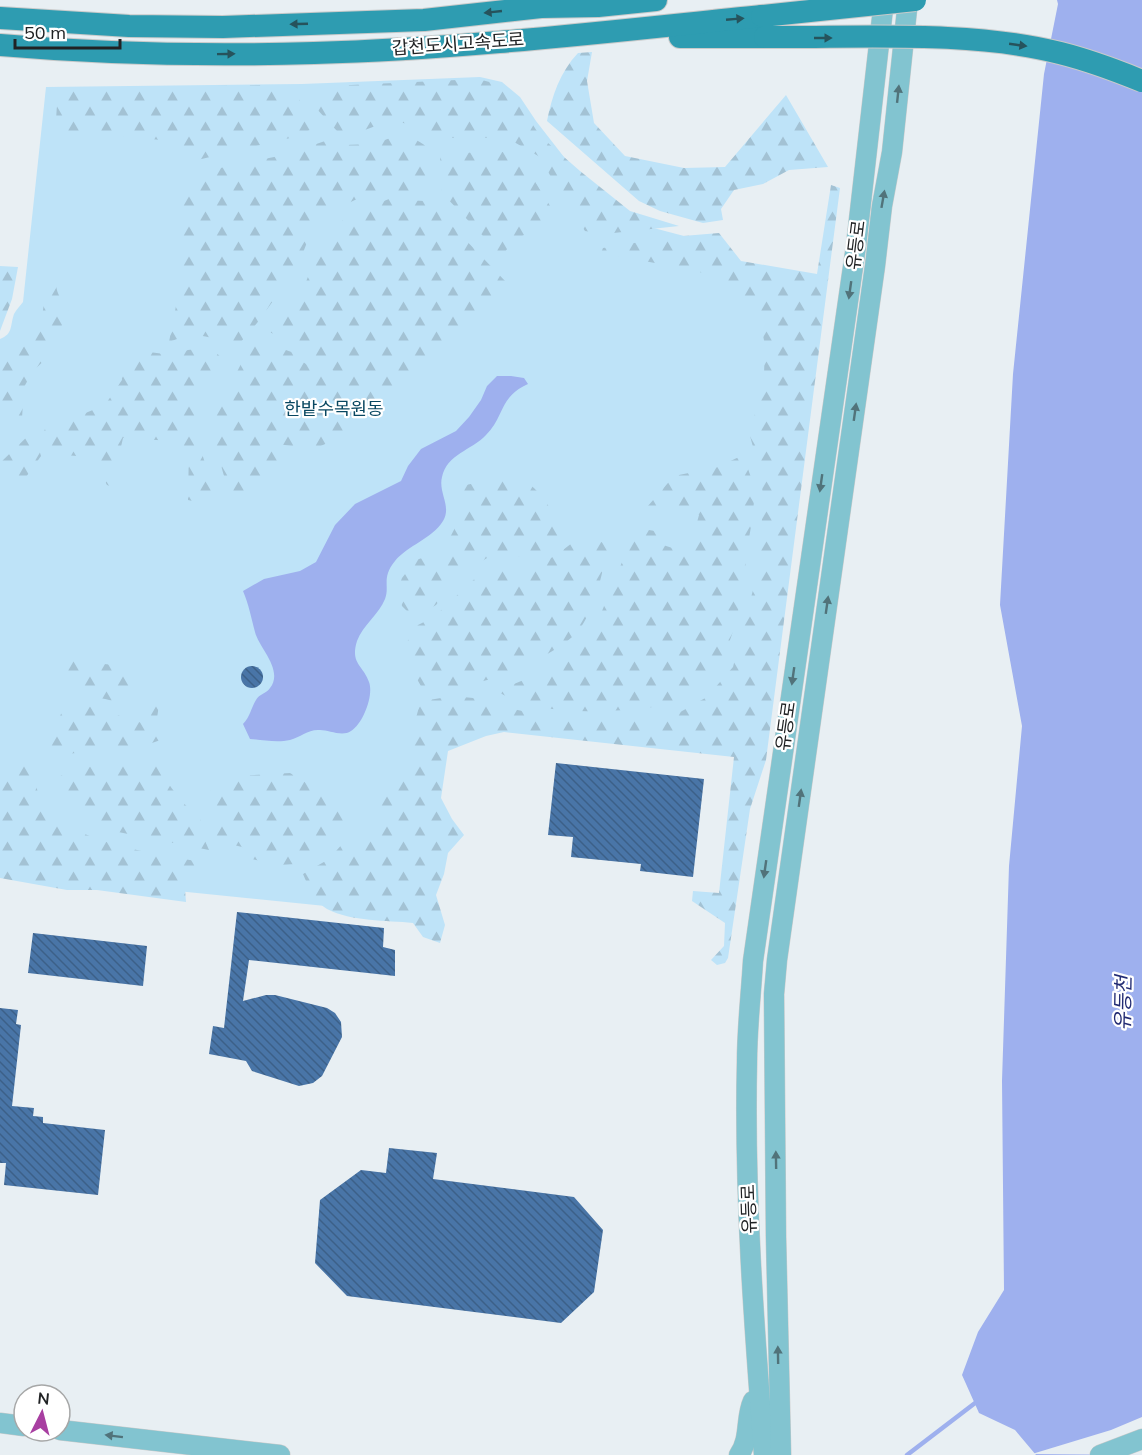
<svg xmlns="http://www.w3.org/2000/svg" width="1142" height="1455" viewBox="0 0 1142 1455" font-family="Mulish,'Noto Sans KR',sans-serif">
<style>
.green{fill:#bee3f8}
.forest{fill:url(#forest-firs)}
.water{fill:#9eb0ee}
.pier{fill:#e8eff3}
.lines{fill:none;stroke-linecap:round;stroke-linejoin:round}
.stream{stroke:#9eb0ee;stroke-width:4.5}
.building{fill:url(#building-back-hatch)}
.major-casing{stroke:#c9caca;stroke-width:21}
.highway-casing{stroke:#c9caca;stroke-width:24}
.major{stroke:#82c4d0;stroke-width:20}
.highway{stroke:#2e9cb1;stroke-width:22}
.highway-bridge-casing{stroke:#c9caca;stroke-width:24;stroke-linecap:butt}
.highway-bridge{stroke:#2e9cb1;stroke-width:22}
.oneway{fill:#26535c}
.oneway2{fill:#51737a}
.labels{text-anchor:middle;stroke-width:4.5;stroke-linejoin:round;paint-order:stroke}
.street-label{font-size:18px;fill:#202224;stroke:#fff}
.park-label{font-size:18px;fill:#084761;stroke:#fff}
.water-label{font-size:20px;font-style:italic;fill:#222b73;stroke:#fff}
</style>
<defs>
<pattern id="forest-firs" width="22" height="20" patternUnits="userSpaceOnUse" patternTransform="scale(1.5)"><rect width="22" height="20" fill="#bee3f8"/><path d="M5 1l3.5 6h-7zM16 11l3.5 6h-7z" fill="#a3c2d4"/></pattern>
<pattern id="building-back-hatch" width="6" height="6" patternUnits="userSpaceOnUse" patternTransform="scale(1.5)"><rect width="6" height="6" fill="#4975a7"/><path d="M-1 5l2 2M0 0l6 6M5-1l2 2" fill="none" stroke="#3c6088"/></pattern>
</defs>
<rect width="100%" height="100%" fill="#e8eff3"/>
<path class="green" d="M480 77 502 82 520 97 536 121 595 197 627 221 722 246 741 266 821 282 761 755 426 721 404 914 0 873V339C13 334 10 326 14 314 16 310 20 306 23 302L46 87 302 84Z"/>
<g class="forest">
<path d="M592 52 587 81 594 123 625 156 684 168 725 167 786 95 828 167 789 170 763 184 734 190 721 209 723 220 703 223 660 211 639 201 547 121C552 96 560 72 578 53Z"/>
<polygon points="478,79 497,84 511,94 519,103 540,136 580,171 630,211 679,226 604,234 585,231 562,197 540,157 507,138 431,138 417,125 389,121 354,134 337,131 315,107 309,87"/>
<polygon points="267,85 299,99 315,128 290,138 189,162 161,140 112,135 58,135 56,120 58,89"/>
<path d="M401 134C412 137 422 142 430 150L428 186 419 191H374L321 216 313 227 297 268 257 323 234 350C212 334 194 331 169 342L182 275 183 195 190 179 200 172 284 155 328 140 343 145 374 144Z"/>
<polygon points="477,152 505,152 524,164 557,217 513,241 502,256 442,193 440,155"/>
<path d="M831 185 840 188 766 760 750 809 728 958 725 963 717 965 711 960 724 946 725 923 692 901 693 891 719 893 734 757 504 732 486 736 448 751 441 798 452 819 464 835 448 853 444 874 436 895 445 925 440 943 423 937 413 923C386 920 352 922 327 909 316 903 308 886 303 874L329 859 344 842 372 836 381 823 374 806 387 796 409 772 411 736 419 707 429 700 453 696 473 698 499 706 556 718 611 719 675 715 707 697 733 667 753 590 764 503 760 472 750 436 764 374 765 345 756 302 698 271 601 253 603 248 671 237 719 233 741 261 817 274Z"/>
<polygon points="389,199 424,201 433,206 507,283 505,288 431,357 426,370 377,407 361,403 352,390 341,383 335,372 313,356 306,348 267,331 298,302 317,254 334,227 351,214"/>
<polygon points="0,266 18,267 12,299 0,331"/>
<path d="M49 268 58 269C52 287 59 297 69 312L66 315 50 355 33 371 24 387 22 418 14 416 0 402V365L31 341 42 317Z"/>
<polygon points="258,340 297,354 303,362 326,377 347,400 349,408 366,416 338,438 310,451 298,447 278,444 276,457 283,471 240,502 231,500 211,431 218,409 241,364"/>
<path d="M204 348C213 351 219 352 223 362L220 370 201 394 194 429 217 500 214 506 188 500 189 448 173 441 123 438 115 473 113 487 107 485 95 464 77 456 52 454 44 430 105 405 122 380 121 371 143 354 149 352 172 355 188 350Z"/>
<polygon points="33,431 41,456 26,477 0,477 0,463"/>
<path d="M743 455C746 465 751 475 753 485 756 504 751 526 748 544 742 594 737 663 692 693 667 710 627 710 598 711 566 712 525 709 497 691L574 659 593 633 636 528 655 531 663 545 685 552 693 537 699 515 688 507 665 509 655 515 641 514 674 476 718 467Z"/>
<path d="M495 479C503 479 516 477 523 480 541 489 558 520 566 538L537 553 511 558H487L461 574 436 605 414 618 402 606 398 589 402 578 416 560 443 551 458 522 465 503 461 486Z"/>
<path d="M589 539 609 544C602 572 597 603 581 627 566 651 500 678 472 684 456 688 438 687 422 688L408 663 405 645 418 625 434 617 483 571H521L555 556 576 540Z"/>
<path d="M69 660 131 667 130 696 132 701 159 705 157 718C144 714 133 707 121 703 102 697 80 697 66 683Z"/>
<polygon points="67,702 76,702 161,729 166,738 152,743 45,757 50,736"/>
<path d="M153 761C164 776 183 809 200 816L202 834 209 850 98 828 84 819 49 786C63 763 128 763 153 761Z"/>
<path d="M32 762C34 774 36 792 42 802 68 845 169 856 215 864L184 877 186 902 97 890H67L0 878V763Z"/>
<path d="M290 773 334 800 349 814 328 845 296 864 277 865 252 859 242 847 222 842 212 835C216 820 214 811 204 800L221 777Z"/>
</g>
<g class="water">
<polygon points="1057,0 1142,0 1142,1455 1036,1455 1015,1430 979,1413 962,1375 978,1332 1004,1290 1002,1081 1009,866 1022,726 1000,605 1013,374 1044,74 1058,4"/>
<path d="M497 376H511L524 378 528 384C499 397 505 416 486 435 472 450 447 454 442 477 438 493 452 506 443 521 432 539 408 545 395 561 381 578 390 586 385 599 379 614 363 625 357 641 350 664 363 665 369 682 374 695 363 724 351 731 342 737 329 730 320 730 308 729 301 737 290 740 277 743 264 740 250 739L243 724C250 717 251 708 256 700 259 694 267 693 270 688 284 670 259 648 255 632 251 617 249 605 243 591L264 579 300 571 316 562 335 525 355 504 401 481 408 466 421 449 456 431 469 417 481 400 487 386Z"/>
</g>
<polygon class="pier" points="1142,1417 1142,1455 1032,1454 1111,1430"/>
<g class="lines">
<polyline class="stream" points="907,1455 979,1400"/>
</g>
<g class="building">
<circle cx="252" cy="677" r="11"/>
<polygon points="556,763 704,779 693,877 640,871 641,864 571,857 573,837 548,835"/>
<polygon points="237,912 384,928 383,947 395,950 395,976 249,960 243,1001 266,995 275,995 327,1008 335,1013 341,1022 342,1037 322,1076 313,1083 299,1086 252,1071 246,1061 209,1054 213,1026 224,1028"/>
<polygon points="33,933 147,946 143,986 28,973"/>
<polygon points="0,1008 18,1010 16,1024 21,1025 12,1106 34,1108 33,1116 43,1117 43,1123 105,1130 98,1195 4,1185 6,1163 0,1163"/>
<polygon points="389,1148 437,1153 433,1179 574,1197 603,1230 594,1292 561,1323 347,1296 315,1263 320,1200 361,1170 386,1173"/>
</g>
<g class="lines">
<defs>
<g id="major">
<polyline points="0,1423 24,1426"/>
<polyline points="60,1430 280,1455"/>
<path d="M739 1455C751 1438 745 1418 753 1401"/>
<path d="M764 1455C754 1324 744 1193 747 1062 747 1028 751 995 753 961L856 246 884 0"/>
<polyline points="781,1455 776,1237 774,994 777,960 875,266 882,206 892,152 908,0"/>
<polyline points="1100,1455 1142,1439"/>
</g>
<g id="highway">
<polyline points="0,18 129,26 223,27 424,20 541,7 598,6 656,0"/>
<polyline points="680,37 765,37"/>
<path d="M0 45C104 54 209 56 314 53 463 49 613 31 762 16"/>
</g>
</defs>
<use href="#major" class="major-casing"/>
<use href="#highway" class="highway-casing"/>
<use href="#major" class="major"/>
<use href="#highway" class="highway"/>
<defs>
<g id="highway-bridge">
<polyline points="762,16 915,0"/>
<path d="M765 37C858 38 970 30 1060 53 1088 60 1115 70 1142 81"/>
</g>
</defs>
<use href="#highway-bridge" class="highway-bridge-casing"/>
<use href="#highway-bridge" class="highway-bridge"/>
</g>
<defs><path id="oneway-solid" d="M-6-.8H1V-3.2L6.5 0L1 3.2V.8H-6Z" transform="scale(1.5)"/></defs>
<g class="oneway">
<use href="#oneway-solid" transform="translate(493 12) rotate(174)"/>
<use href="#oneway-solid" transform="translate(735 19) rotate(-5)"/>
<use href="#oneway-solid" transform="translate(299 24) rotate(178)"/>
<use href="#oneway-solid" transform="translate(823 38)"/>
<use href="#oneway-solid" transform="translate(1018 45) rotate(8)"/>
<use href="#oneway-solid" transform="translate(226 54) rotate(-1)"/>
</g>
<g class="oneway2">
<use href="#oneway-solid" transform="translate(898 94) rotate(-84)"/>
<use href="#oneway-solid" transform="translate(883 199) rotate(-80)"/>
<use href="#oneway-solid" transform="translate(850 290) rotate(98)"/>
<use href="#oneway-solid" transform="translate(855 412) rotate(-82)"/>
<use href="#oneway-solid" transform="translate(821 483) rotate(98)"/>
<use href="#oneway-solid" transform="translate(827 605) rotate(-82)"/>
<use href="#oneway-solid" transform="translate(793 676) rotate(98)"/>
<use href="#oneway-solid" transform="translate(800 798) rotate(-82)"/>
<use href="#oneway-solid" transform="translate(765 869) rotate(98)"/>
<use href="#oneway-solid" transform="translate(776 1160) rotate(-91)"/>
<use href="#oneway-solid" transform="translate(778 1355) rotate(-91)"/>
<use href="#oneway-solid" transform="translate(114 1436) rotate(-173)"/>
</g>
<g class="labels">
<g class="street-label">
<text transform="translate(458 44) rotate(-4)" y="6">갑천도시고속도로</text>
<text transform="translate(856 245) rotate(-83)" y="6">유등로</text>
<text transform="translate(786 726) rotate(-82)" y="6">유등로</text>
<text transform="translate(749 1209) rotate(-92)" y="6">유등로</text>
</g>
<g class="park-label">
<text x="334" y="415">한밭수목원동</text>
</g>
<g class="water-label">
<text transform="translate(1123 1003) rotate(-89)" y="7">유등천</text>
</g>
</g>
<g transform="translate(42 1413) rotate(6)"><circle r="28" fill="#ffffff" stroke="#a6a7a7" stroke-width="1.5"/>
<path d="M0-4.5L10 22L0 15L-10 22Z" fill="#a83fa1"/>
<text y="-9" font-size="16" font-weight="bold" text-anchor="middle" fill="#202224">N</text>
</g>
<path d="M15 39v9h105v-9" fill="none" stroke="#202224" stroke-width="3"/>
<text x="24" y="39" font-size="18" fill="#202224" stroke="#ffffff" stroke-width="4.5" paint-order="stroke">50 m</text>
</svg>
